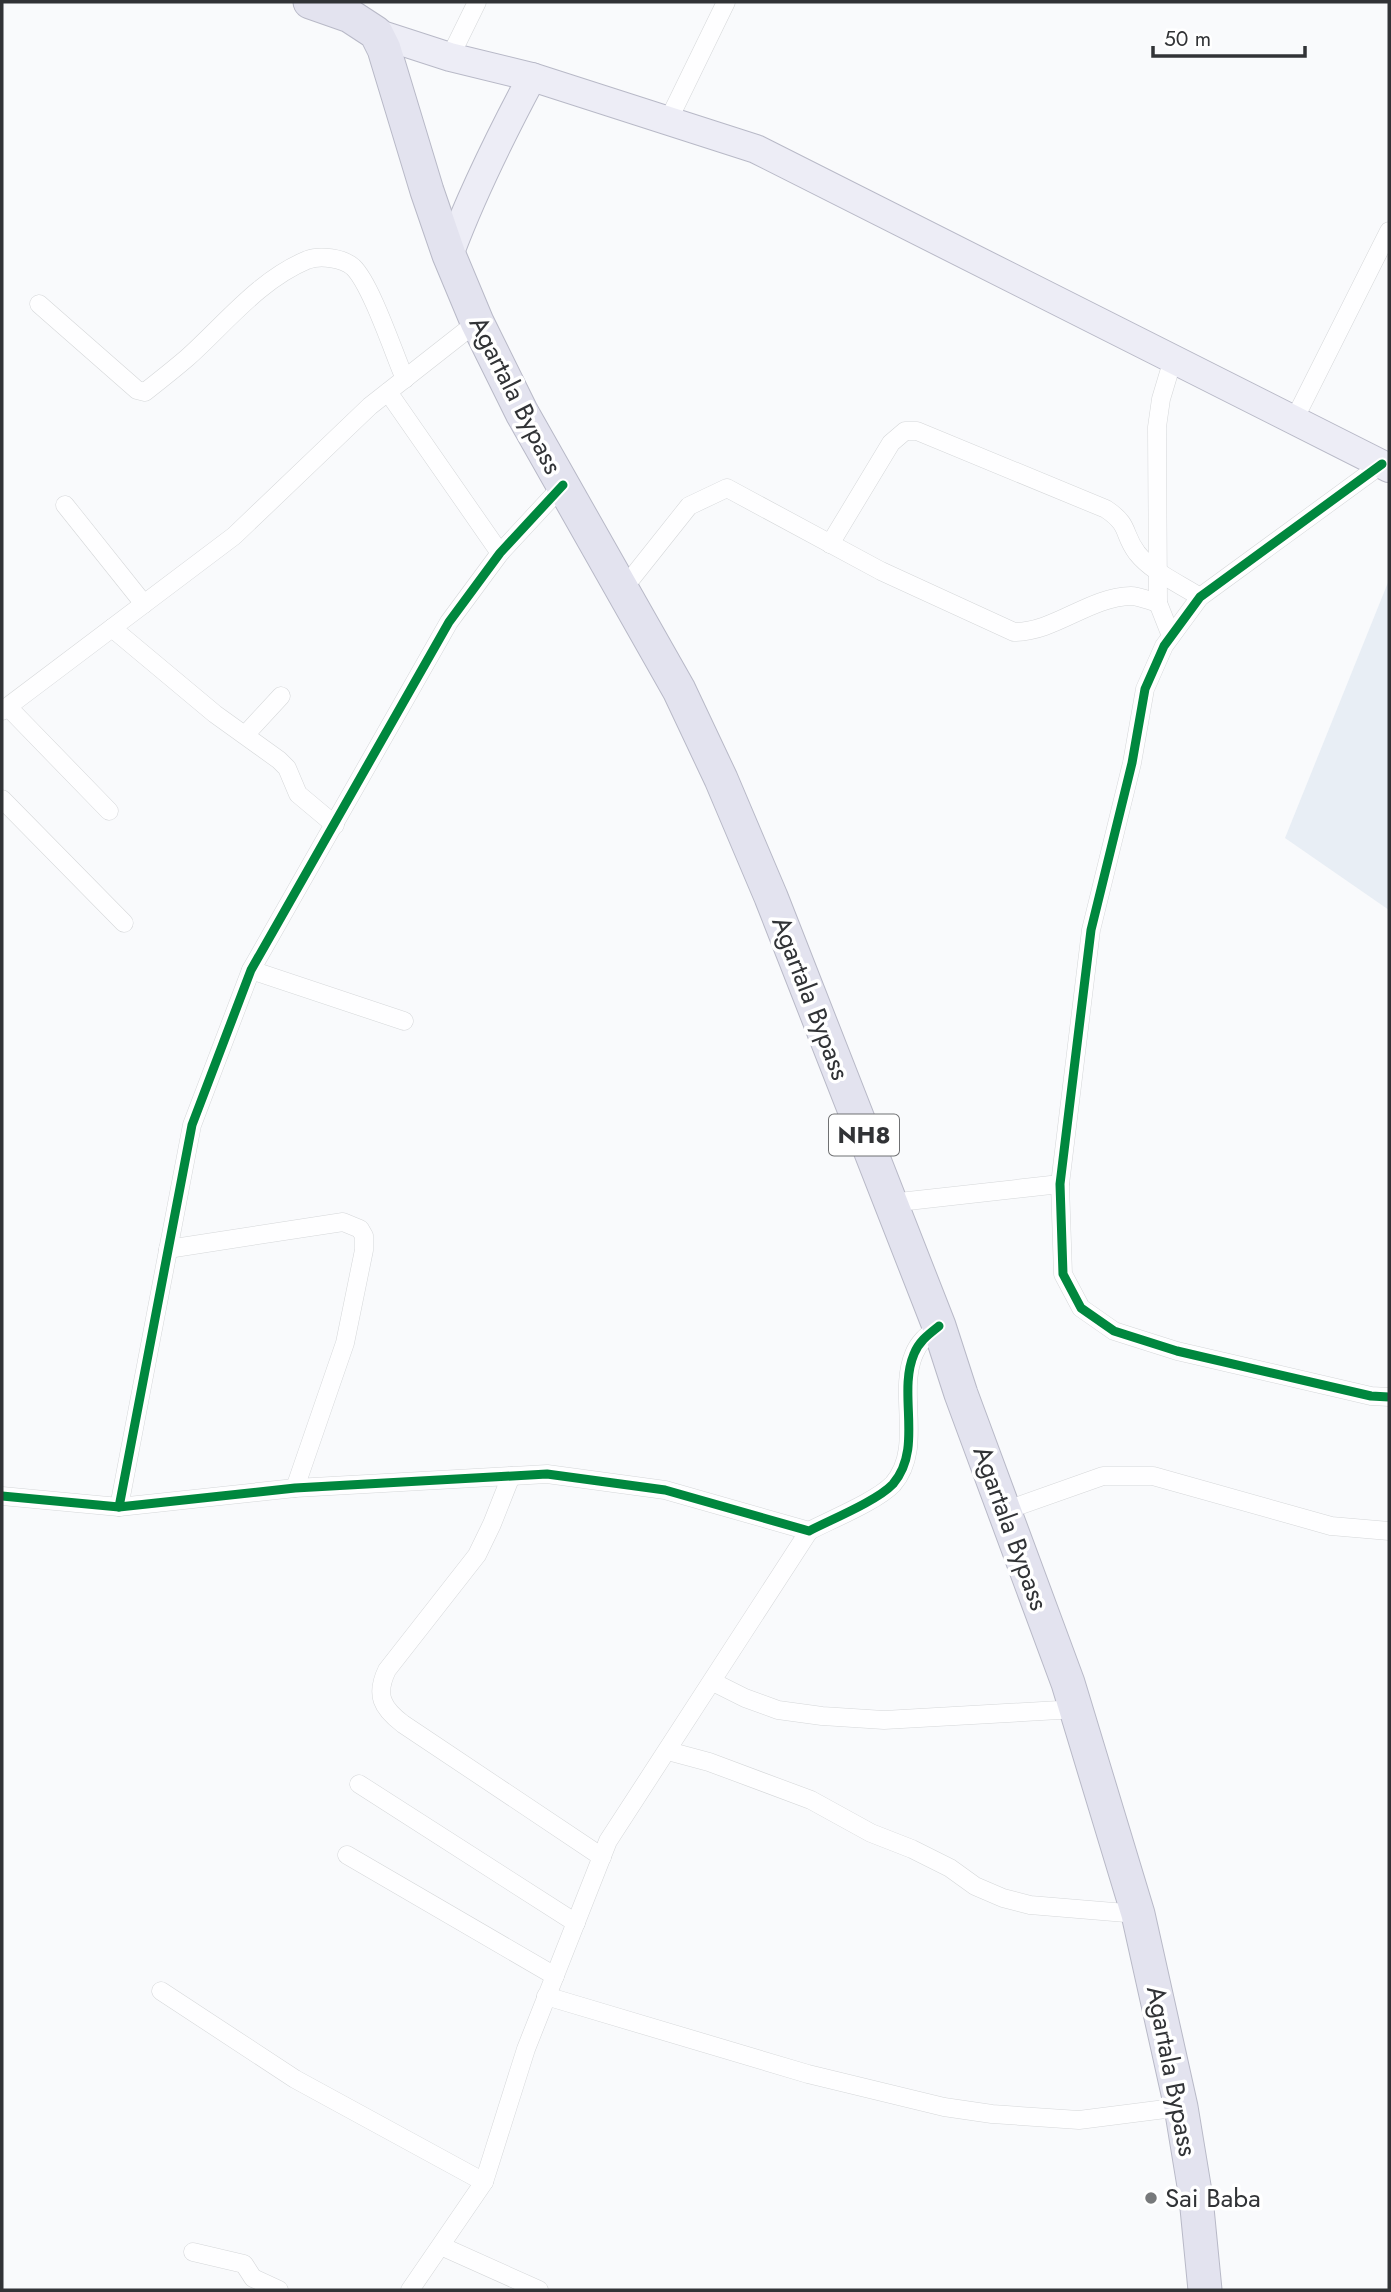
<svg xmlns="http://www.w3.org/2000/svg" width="1391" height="2292" viewBox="0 0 1391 2292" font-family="Jost,sans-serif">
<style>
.built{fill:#e8eef5}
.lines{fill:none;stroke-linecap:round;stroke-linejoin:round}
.street-casing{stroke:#d5d7d9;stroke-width:19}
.primary-casing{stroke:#b8b9c7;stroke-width:30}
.highway-casing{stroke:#b8b9c7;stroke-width:35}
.street{stroke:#fefeff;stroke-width:18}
.primary{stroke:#ededf6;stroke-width:28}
.highway{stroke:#e3e3ef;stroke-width:33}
.cycleway-casing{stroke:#fff;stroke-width:13}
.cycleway{stroke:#00873e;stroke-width:9}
.poi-dot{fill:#77797b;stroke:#fff;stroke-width:2.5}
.labels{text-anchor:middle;stroke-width:7;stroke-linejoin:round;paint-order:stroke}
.shield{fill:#fff;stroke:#6f7072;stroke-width:2}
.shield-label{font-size:24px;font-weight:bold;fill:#313336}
.street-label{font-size:26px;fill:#313336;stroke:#fff}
.poi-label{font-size:26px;fill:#313336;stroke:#fff;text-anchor:start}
</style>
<rect width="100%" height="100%" fill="#f9fafc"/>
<polygon class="built" points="1389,580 1389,910 1285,838"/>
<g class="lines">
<defs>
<g id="street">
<polyline points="450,57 477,2"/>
<polyline points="668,121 726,2"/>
<path d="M39 304 137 390 145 392C159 381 173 370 187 358 225 324 259 280 307 260 320 255 343 258 353 267 371 284 394 354 405 379"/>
<polyline points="388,392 500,553"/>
<polyline points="1294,420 1389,231"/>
<polyline points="1382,464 1200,597 1164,646 1145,689 1132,763 1091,930 1060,1184 1063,1274 1081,1308 1114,1331 1177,1351 1371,1396 1389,1397"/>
<polyline points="65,505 144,604"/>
<path d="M830 544 891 443 905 431H917L1106 509C1131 526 1122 533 1137 553 1152 572 1180 584 1200 597"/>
<path d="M623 589 689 506 727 488 881 571 1014 632C1055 632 1089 597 1131 596 1139 596 1150 601 1158 603"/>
<polyline points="112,628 215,714 279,760 287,768 298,794 335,825"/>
<polyline points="1171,636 1158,603 1157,427 1161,399 1173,359"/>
<polyline points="8,707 109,811"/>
<polyline points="2,711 234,536 370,406 477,322"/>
<polyline points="245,735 281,696"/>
<polyline points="2,799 124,923"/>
<polyline points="251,970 404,1021"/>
<polyline points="890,1203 1060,1184"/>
<polyline points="168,1249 343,1222 360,1229 364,1236 364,1250 345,1343 295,1488"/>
<path d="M511 1476 492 1524 477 1555 387 1670C375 1695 382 1708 403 1724L602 1857"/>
<path d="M2 1496 119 1507 295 1488 547 1474 665 1490 809 1531C830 1520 877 1501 893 1484 924 1448 897 1394 914 1354 919 1341 929 1334 939 1326"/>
<polyline points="119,1507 192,1125 251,970 449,622 500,553 563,485"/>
<polyline points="1004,1511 1103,1476 1153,1476 1331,1526 1389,1531"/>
<polyline points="713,1682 745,1698 778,1710 822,1716 884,1720 1077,1709"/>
<polyline points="668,1751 709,1762 811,1800 871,1833 912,1849 950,1868 975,1886 1003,1898 1030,1905 1138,1914"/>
<polyline points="359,1784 576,1923"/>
<polyline points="347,1855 555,1976"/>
<polyline points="161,1991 295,2079 484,2182"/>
<polyline points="546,1996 808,2074 944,2107 992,2114 1079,2120 1181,2107"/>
<polyline points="441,2246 539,2290"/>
<polyline points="193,2252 244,2264 253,2278 279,2290"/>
<polyline points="410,2290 484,2182 526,2049 608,1841 809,1531"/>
</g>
<g id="primary">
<polyline points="376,33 450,57 532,77 756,149 1389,468"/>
<path d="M449 255C472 193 501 135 532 77"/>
</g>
<polyline id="highway" points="310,2 350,16 376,33 384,49 427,191 449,255 477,322 522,413 679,690 721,779 771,897 939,1326 961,1394 1068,1683 1138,1914 1181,2107 1196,2198 1205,2290"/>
</defs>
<use href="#street" class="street-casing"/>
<use href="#primary" class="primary-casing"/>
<use href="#highway" class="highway-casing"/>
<use href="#street" class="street"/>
<use href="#primary" class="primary"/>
<use href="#highway" class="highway"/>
<defs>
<g id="cycleway">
<polyline points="1382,464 1200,597 1164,646 1145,689 1132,763 1091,930 1060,1184 1063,1274 1081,1308 1114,1331 1177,1351 1371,1396 1389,1397"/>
<path d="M2 1496 119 1507 295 1488 547 1474 665 1490 809 1531C830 1520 877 1501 893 1484 924 1448 897 1394 914 1354 919 1341 929 1334 939 1326"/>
<polyline points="119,1507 192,1125 251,970 449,622 500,553 563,485"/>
</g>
</defs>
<use href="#cycleway" class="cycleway-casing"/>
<use href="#cycleway" class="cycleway"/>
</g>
<circle class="poi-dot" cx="1151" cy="2198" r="7"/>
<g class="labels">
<rect class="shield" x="829" y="1114.5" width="70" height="41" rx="5"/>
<g class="shield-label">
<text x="864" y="1143">NH8</text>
</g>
<g class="street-label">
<text transform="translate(516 395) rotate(63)" y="9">Agartala Bypass</text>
<text transform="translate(811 998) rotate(69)" y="9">Agartala Bypass</text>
<text transform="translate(1011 1528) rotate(70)" y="9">Agartala Bypass</text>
<text transform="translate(1172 2071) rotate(79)" y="9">Agartala Bypass</text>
</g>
<g class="poi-label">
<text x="1165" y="2207">Sai Baba</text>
</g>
</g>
<rect width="1391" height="2292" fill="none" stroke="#313336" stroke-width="7"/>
<path d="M1153 46v10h152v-10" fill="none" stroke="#313336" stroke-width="3.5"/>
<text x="1164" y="46" font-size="21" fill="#313336" stroke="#ffffff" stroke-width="5" paint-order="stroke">50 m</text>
</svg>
